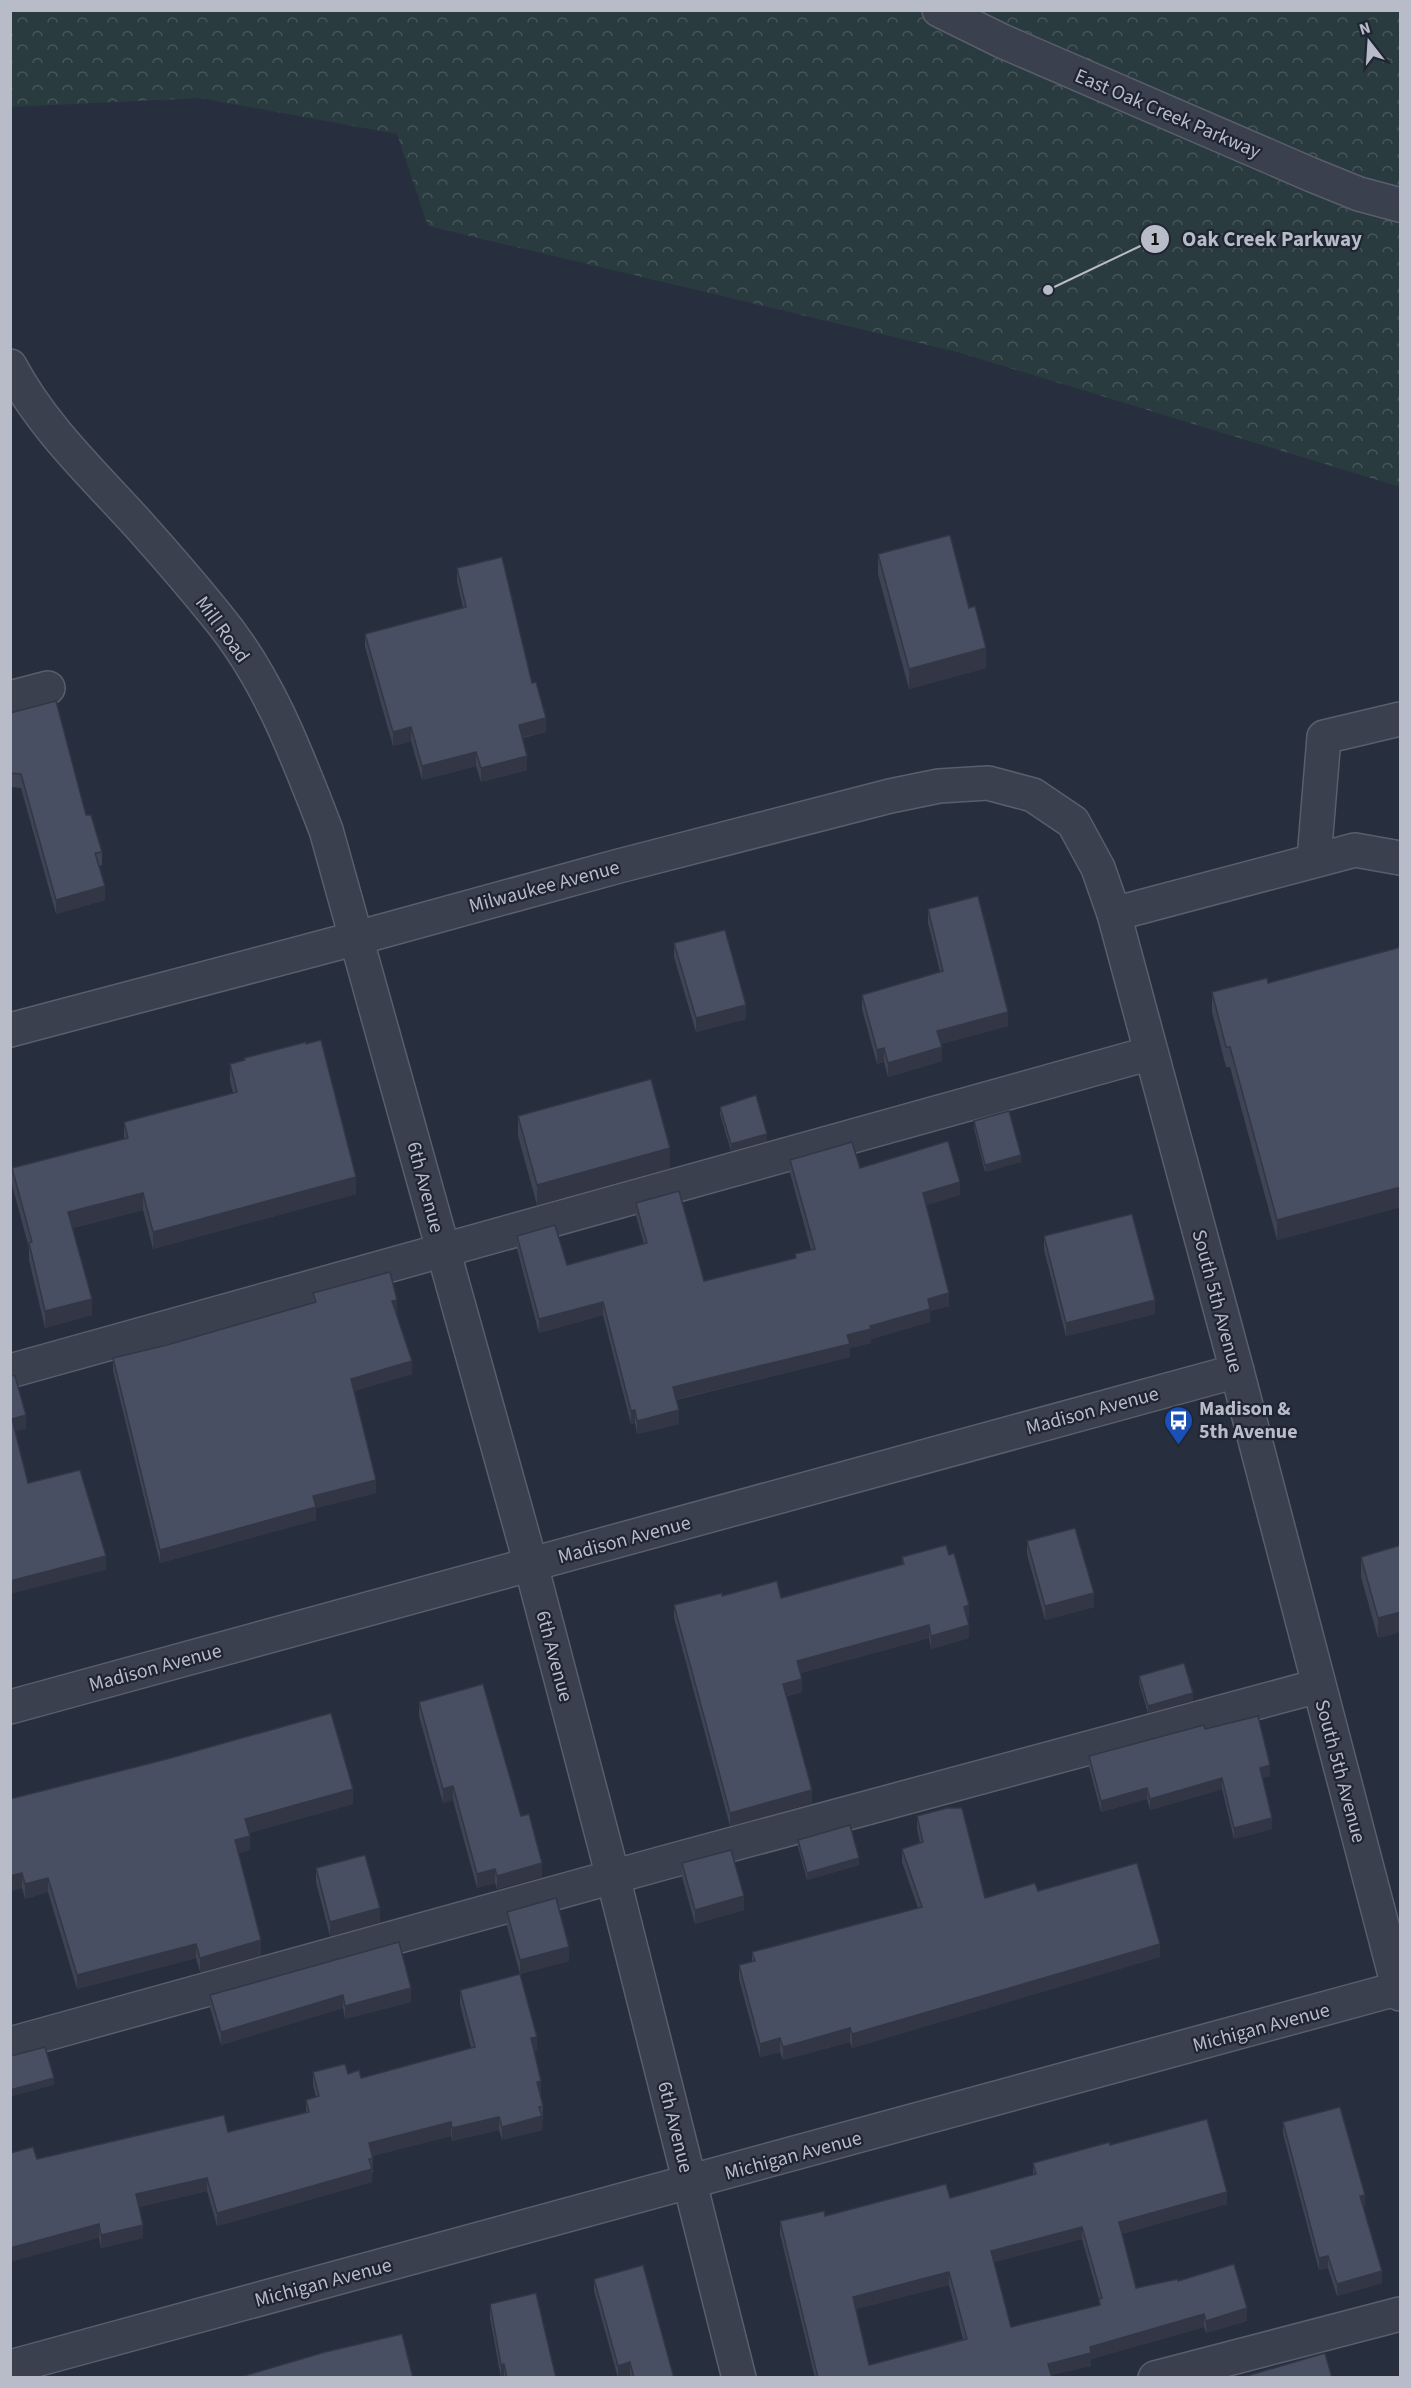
<svg xmlns="http://www.w3.org/2000/svg" width="1411" height="2388" viewBox="0 0 1411 2388" font-family="'Source Sans 3',sans-serif">
<style>
.park{fill:url(#park-crowns)}
.lines{fill:none;stroke-linecap:round;stroke-linejoin:round}
.minor-casing{stroke:#595e6c;stroke-width:36}
.minor{stroke:#3b404e;stroke-width:33}
.wall{fill:#3f4454;fill-rule:evenodd}
.shaded-wall{fill:#333745}
.building{fill:#494f62;stroke:#333745;stroke-width:1.5;fill-rule:evenodd}
.labels{text-anchor:middle;stroke-width:4.5;stroke-linejoin:round;paint-order:stroke}
.street-label{font-size:20px;fill:#b8bcc9;stroke:#202533}
.poi-label{font-size:20px;font-weight:bold;fill:#b8bcc9;stroke:#202533;text-anchor:start}
.leader{fill:none;stroke:#b8bcc9;stroke-width:2}
.callout-dot{fill:#b8bcc9;stroke:#202533;stroke-width:2}
.mark-label{font-size:18px;text-anchor:middle;font-weight:bold;fill:#111}
.callout-label{font-size:21px;text-anchor:middle;font-weight:bold;fill:#b8bcc9;stroke:#202533;stroke-width:4.5;stroke-linejoin:round;paint-order:stroke}
</style>
<defs>
<pattern id="park-crowns" width="20" height="18" patternUnits="userSpaceOnUse" patternTransform="scale(1.5)"><rect width="20" height="18" fill="#2a3b40"/><path d="M2 6a3 3 0 1 1 6 0M12 15a3 3 0 1 1 6 0" fill="none" stroke="#47555a"/></pattern>
</defs>
<rect width="100%" height="100%" fill="#272e3e"/>
<polygon class="park" points="11,11 1400,11 1400,487 961,353 428,226 397,134 200,98 11,107"/>
<g class="lines">
<defs>
<g id="minor">
<polyline points="939,10 1002,41 1312,175 1359,194 1400,205"/>
<path d="M10 366C43 428 93 474 139 525 165 554 191 584 216 615 268 677 297 755 326 830L531 1565 613 1877 739 2378"/>
<polyline points="10,698 48,688"/>
<polyline points="1314,859 1324,737 1400,719"/>
<polyline points="1114,914 1355,850 1400,858"/>
<polyline points="10,1030 357,938 619,866 890,796 939,786 988,783 1033,795 1073,822 1098,868 1114,914 1237,1371 1400,1994"/>
<polyline points="10,1371 1151,1053"/>
<polyline points="10,1707 1237,1371"/>
<polyline points="10,2044 663,1863 1318,1686"/>
<polyline points="10,2367 1400,1988"/>
<polyline points="1155,2378 1400,2314"/>
</g>
</defs>
<use href="#minor" class="minor-casing"/>
<use href="#minor" class="minor"/>
</g>
<g class="wall">
<polygon points="878,554 969,608 986,668 909,689 878,574"/>
<polygon points="457,568 532,683 546,732 523,738 527,770 481,782 476,766 422,780 411,741 393,746 365,647 365,634 463,608 457,581"/>
<polygon points="10,713 86,815 102,852 102,865 99,866 105,900 56,914 21,788 10,787"/>
<polygon points="928,909 1008,1026 941,1044 942,1061 888,1077 884,1062 877,1064 862,1009 862,995 940,972 928,923"/>
<polygon points="674,943 746,1019 696,1032 674,957"/>
<polygon points="1401,947 1401,1207 1277,1240 1230,1067 1226,1067 1212,1012 1212,992 1268,983"/>
<polygon points="244,1058 356,1194 153,1249 143,1210 73,1228 92,1315 45,1328 29,1260 29,1248 12,1185 12,1168 124,1139 124,1122 233,1093 230,1081 230,1064 244,1061"/>
<polygon points="720,1107 767,1141 731,1151 720,1114"/>
<polygon points="518,1116 670,1168 537,1205 518,1136"/>
<polygon points="974,1121 1021,1162 985,1172 974,1128"/>
<polygon points="790,1160 860,1168 960,1195 926,1205 949,1306 930,1311 930,1322 871,1339 871,1343 850,1348 850,1357 676,1400 679,1424 637,1434 635,1423 631,1424 603,1315 539,1333 517,1249 517,1236 567,1265 644,1244 636,1216 636,1203 704,1281 795,1258 795,1254 811,1250 790,1173"/>
<polygon points="1044,1236 1155,1314 1066,1336 1044,1250"/>
<polygon points="313,1293 397,1313 396,1313 412,1374 354,1391 376,1493 316,1508 316,1520 160,1563 113,1371 113,1358 167,1345 313,1303"/>
<polygon points="1027,1541 1094,1607 1045,1620 1027,1554"/>
<polygon points="1401,1545 1401,1632 1378,1638 1361,1577 1361,1557"/>
<polygon points="902,1557 969,1618 968,1619 969,1638 931,1649 929,1638 801,1673 802,1692 787,1696 812,1803 730,1826 674,1618 674,1605 722,1596 781,1598 902,1565"/>
<polygon points="1139,1676 1193,1700 1148,1713 1139,1683"/>
<polygon points="419,1702 521,1816 542,1877 497,1889 495,1883 477,1888 453,1800 443,1803 419,1716"/>
<polygon points="1205,1729 1270,1776 1262,1778 1272,1829 1234,1839 1222,1789 1150,1810 1147,1799 1101,1812 1089,1767 1089,1756"/>
<polygon points="10,1799 353,1804 249,1833 250,1850 238,1853 261,1955 200,1972 196,1958 77,1989 48,1892 25,1899 22,1888 10,1891"/>
<polygon points="917,1816 985,1898 1038,1891 1160,1957 852,2048 850,2042 783,2060 780,2052 760,2057 739,1979 739,1965 752,1962 752,1952 918,1908 902,1862 902,1849 920,1843 917,1829"/>
<polygon points="798,1840 859,1865 807,1880 798,1847"/>
<polygon points="682,1863 744,1910 695,1924 682,1877"/>
<polygon points="316,1868 380,1922 330,1936 316,1882"/>
<polygon points="507,1912 569,1961 520,1974 537,2050 534,2051 541,2094 540,2095 543,2106 542,2130 502,2140 499,2130 452,2141 451,2136 372,2156 373,2172 372,2173 372,2182 217,2226 207,2191 139,2207 143,2238 101,2248 99,2238 37,2159 228,2132 306,2112 306,2100 316,2097 313,2086 313,2072 348,2074 361,2078 471,2048 460,2004 460,1990 520,1974 507,1926"/>
<polygon points="399,1942 411,2002 345,2019 343,2008 221,2045 210,2008 210,1995"/>
<polygon points="1283,2122 1365,2207 1363,2207 1382,2283 1337,2296 1328,2268 1319,2270 1283,2134"/>
<path d="M1110 2145 1227 2204 1122 2234 1136 2288 1178 2281 1247 2321 1206 2333 1204 2327 1091 2359V2366L1051 2375 1052 2378H815L780 2234V2221L950 2198 1033 2175V2163ZM1082 2239 1099 2299V2305L1011 2327 994 2262ZM949 2285 963 2339 869 2365 856 2309Z"/>
<polygon points="594,2279 674,2378 631,2378 630,2375 622,2378 618,2378 594,2291"/>
<polygon points="490,2304 556,2378 501,2378 490,2318"/>
</g>
<g class="shaded-wall">
<polygon points="986,648 986,668 909,689 909,669"/>
<polygon points="546,718 546,732 519,738 519,725"/>
<polygon points="411,727 411,741 393,746 393,732"/>
<polygon points="476,752 476,766 422,780 422,766"/>
<polygon points="527,756 527,770 481,782 481,768"/>
<polygon points="105,886 105,900 56,914 56,900"/>
<polygon points="746,1005 746,1019 696,1032 696,1018"/>
<polygon points="1008,1012 1008,1026 937,1045 937,1031"/>
<polygon points="942,1047 942,1061 888,1077 888,1063"/>
<polygon points="884,1048 884,1062 877,1064 877,1050"/>
<polygon points="767,1134 767,1141 731,1151 731,1144"/>
<polygon points="670,1148 670,1168 537,1205 537,1185"/>
<polygon points="1021,1155 1021,1162 985,1172 985,1165"/>
<polygon points="356,1177 356,1194 153,1249 153,1232"/>
<polygon points="960,1182 960,1195 923,1206 923,1193"/>
<polygon points="1401,1187 1401,1207 1277,1240 1277,1220"/>
<polygon points="143,1193 143,1210 68,1229 68,1212"/>
<polygon points="949,1293 949,1306 930,1311 930,1322 871,1339 871,1343 850,1348 850,1357 673,1400 673,1387 847,1335 870,1326 928,1299"/>
<polygon points="92,1299 92,1315 45,1328 45,1311"/>
<polygon points="397,1300 397,1313 392,1314 392,1301"/>
<polygon points="1155,1300 1155,1314 1066,1336 1066,1323"/>
<polygon points="603,1302 603,1315 539,1333 539,1319"/>
<polygon points="412,1361 412,1374 351,1392 351,1379"/>
<polygon points="635,1410 635,1423 631,1424 631,1411"/>
<polygon points="679,1410 679,1424 637,1434 637,1421"/>
<polygon points="26,1415 26,1429 12,1432 12,1419"/>
<polygon points="376,1480 376,1493 316,1508 316,1520 160,1563 160,1550 313,1496"/>
<polygon points="106,1556 106,1570 10,1594 10,1581"/>
<polygon points="1094,1593 1094,1607 1045,1620 1045,1606"/>
<polygon points="969,1605 969,1618 964,1620 964,1607"/>
<polygon points="1401,1612 1401,1632 1378,1638 1378,1618"/>
<polygon points="929,1625 929,1638 797,1674 797,1661"/>
<polygon points="969,1625 969,1638 931,1649 931,1636"/>
<polygon points="802,1679 802,1692 783,1696 783,1684"/>
<polygon points="1193,1693 1193,1700 1148,1713 1148,1706"/>
<polygon points="1270,1765 1270,1776 1260,1779 1260,1768"/>
<polygon points="1222,1778 1222,1789 1150,1810 1150,1799"/>
<polygon points="453,1786 453,1800 443,1803 443,1789"/>
<polygon points="1147,1788 1147,1799 1101,1812 1101,1801"/>
<polygon points="353,1789 353,1804 245,1834 245,1819"/>
<polygon points="812,1790 812,1803 730,1826 730,1813"/>
<polygon points="1272,1818 1272,1829 1234,1839 1234,1828"/>
<polygon points="250,1836 250,1850 235,1854 235,1840"/>
<polygon points="859,1858 859,1865 807,1880 807,1873"/>
<polygon points="542,1863 542,1877 497,1889 497,1876"/>
<polygon points="495,1869 495,1883 477,1888 477,1874"/>
<polygon points="22,1873 22,1888 10,1891 10,1876"/>
<polygon points="48,1878 48,1892 25,1899 25,1884"/>
<polygon points="744,1896 744,1910 695,1924 695,1910"/>
<polygon points="380,1908 380,1922 330,1936 330,1922"/>
<polygon points="261,1940 261,1955 200,1972 200,1958"/>
<polygon points="196,1944 196,1958 77,1989 77,1975"/>
<polygon points="1160,1944 1160,1957 852,2048 852,2034"/>
<polygon points="569,1947 569,1961 520,1974 520,1960"/>
<polygon points="411,1988 411,2002 345,2019 345,2006"/>
<polygon points="343,1995 343,2008 221,2045 221,2032"/>
<polygon points="850,2028 850,2042 783,2060 783,2047"/>
<polygon points="537,2037 537,2050 531,2052 531,2038"/>
<polygon points="780,2038 780,2052 760,2057 760,2044"/>
<polygon points="54,2078 54,2085 10,2097 10,2090"/>
<polygon points="541,2081 541,2094 537,2096 537,2082"/>
<polygon points="542,2116 542,2130 502,2140 502,2127"/>
<polygon points="499,2117 499,2130 452,2141 452,2128"/>
<polygon points="451,2122 451,2136 369,2157 369,2143"/>
<polygon points="372,2169 372,2182 217,2226 217,2213"/>
<polygon points="207,2178 207,2191 136,2208 136,2194"/>
<polygon points="1227,2192 1227,2204 1119,2235 1119,2222"/>
<polygon points="1365,2195 1365,2207 1360,2208 1360,2196"/>
<polygon points="99,2224 99,2238 10,2262 10,2248"/>
<polygon points="143,2225 143,2238 101,2248 101,2235"/>
<polygon points="1082,2227 1082,2239 991,2263 991,2251"/>
<polygon points="1328,2256 1328,2268 1319,2270 1319,2258"/>
<polygon points="1382,2271 1382,2283 1337,2296 1337,2284"/>
<polygon points="949,2272 949,2285 853,2310 853,2297"/>
<polygon points="1247,2308 1247,2321 1206,2333 1206,2321"/>
<polygon points="1204,2314 1204,2327 1091,2359 1091,2366 1048,2376 1048,2364 1090,2347"/>
<polygon points="630,2362 630,2375 618,2378 618,2366"/>
<polygon points="504,2364 504,2378 501,2378 501,2365"/>
</g>
<g class="building">
<polygon points="950,535 969,608 975,606 986,648 909,669 878,554"/>
<polygon points="502,557 532,683 536,682 546,718 519,725 527,756 481,768 476,752 422,766 411,727 393,732 365,634 466,607 457,568"/>
<polygon points="56,701 86,815 91,815 102,852 95,853 105,886 56,900 21,774 10,773 10,713"/>
<polygon points="978,896 1008,1012 937,1031 942,1047 888,1063 884,1048 877,1050 862,995 943,971 928,909"/>
<polygon points="725,930 746,1005 696,1018 674,943"/>
<polygon points="1401,947 1401,1187 1277,1220 1230,1047 1226,1047 1212,992 1267,978 1268,983"/>
<polygon points="321,1040 356,1177 153,1232 143,1193 68,1212 92,1299 45,1311 29,1243 32,1242 12,1168 128,1138 124,1122 237,1092 230,1064 245,1060 244,1058 306,1042 306,1044"/>
<polygon points="651,1079 670,1148 537,1185 518,1116"/>
<polygon points="756,1095 767,1134 731,1144 720,1107"/>
<polygon points="1009,1111 1021,1155 985,1165 974,1121"/>
<polygon points="948,1141 960,1182 923,1193 949,1293 928,1299 930,1309 870,1326 871,1329 847,1335 850,1344 673,1387 679,1410 637,1421 635,1410 631,1411 603,1302 539,1319 517,1236 555,1225 567,1265 647,1243 636,1203 679,1191 704,1281 796,1258 795,1254 815,1249 790,1160 852,1142 860,1168"/>
<polygon points="1132,1214 1155,1300 1066,1323 1044,1236"/>
<polygon points="390,1272 397,1300 392,1301 412,1361 351,1379 376,1480 313,1496 316,1507 160,1550 113,1358 167,1345 316,1302 313,1293"/>
<polygon points="10,1375 15,1376 26,1415 12,1419 28,1483 80,1470 106,1556 10,1581"/>
<polygon points="1075,1528 1094,1593 1045,1606 1027,1541"/>
<polygon points="946,1545 949,1555 954,1553 969,1605 964,1607 969,1625 931,1636 929,1625 797,1661 802,1679 783,1684 812,1790 730,1813 674,1605 722,1593 722,1596 777,1581 781,1598 904,1564 902,1557"/>
<polygon points="1401,1545 1401,1612 1378,1618 1361,1557"/>
<polygon points="1184,1663 1193,1693 1148,1706 1139,1676"/>
<polygon points="483,1684 521,1816 529,1814 542,1863 497,1876 495,1869 477,1874 453,1786 443,1789 419,1702"/>
<polygon points="331,1713 353,1789 245,1819 250,1836 235,1840 261,1940 200,1958 196,1944 77,1975 48,1878 25,1884 22,1873 10,1876 10,1799 167,1759"/>
<polygon points="1258,1716 1270,1765 1260,1768 1272,1818 1234,1828 1222,1778 1150,1799 1147,1788 1101,1801 1089,1756 1204,1725 1205,1729"/>
<polygon points="947,1808 962,1808 985,1898 1035,1883 1038,1891 1137,1863 1160,1944 852,2034 850,2028 783,2047 780,2038 760,2044 739,1965 755,1961 752,1952 922,1907 902,1849 923,1842 917,1816"/>
<polygon points="850,1825 859,1858 807,1873 798,1840"/>
<polygon points="731,1850 744,1896 695,1910 682,1863"/>
<polygon points="365,1855 380,1908 330,1922 316,1868"/>
<polygon points="556,1898 569,1947 520,1960 507,1912"/>
<polygon points="399,1942 411,1988 345,2006 343,1995 221,2032 210,1995"/>
<polygon points="520,1974 537,2037 531,2038 541,2081 537,2082 543,2106 539,2107 542,2116 502,2127 499,2117 452,2128 451,2122 369,2143 373,2159 369,2159 372,2169 217,2213 207,2178 136,2194 143,2225 101,2235 99,2224 10,2248 10,2153 33,2147 37,2159 224,2115 228,2132 309,2112 306,2100 319,2096 313,2072 345,2064 348,2074 359,2070 361,2078 475,2047 460,1990"/>
<polygon points="45,2047 54,2078 10,2090 10,2055 15,2055"/>
<polygon points="1340,2107 1365,2195 1360,2196 1382,2271 1337,2284 1328,2256 1319,2258 1283,2122"/>
<path d="M1207 2119 1227 2192 1119 2222 1136 2288 1178 2279V2281L1234 2264 1247 2308 1206 2321 1204 2314 1090 2347 1091 2353 1048 2364 1052 2378H818L780 2221 824 2211 825 2216 946 2184 950 2198 1036 2174 1033 2163 1110 2142V2145ZM1082 2227 1102 2298 1099 2299 1100 2305 1011 2327 991 2251ZM949 2272 967 2339 869 2365 853 2297Z"/>
<polygon points="643,2265 674,2378 634,2378 630,2362 618,2366 594,2279"/>
<polygon points="536,2293 556,2378 507,2378 504,2364 501,2365 490,2304"/>
<polygon points="402,2334 413,2378 237,2378 325,2352"/>
<polygon points="1325,2353 1332,2378 1240,2378"/>
</g>
<defs>
<symbol id="bus-pin" viewBox="-11 -11 22 30"><path d="M0 17L-7.5 6A9.5 9.5 0 1 1 7.5 6Z" fill="#1a4fb4" stroke="#202533"/><path d="M-5-6H5V4H4V6H2V4H-2V6H-4V4H-5ZM-3.5-4V0h7V-4ZM-3.5 1.2v1.5H-2V1.2ZM2 1.2v1.5H3.5V1.2Z" fill="#fff"/></symbol>
</defs>
<g fill-rule="evenodd">
<use href="#bus-pin" x="1162" y="1404" width="33" height="45"/>
</g>
<g class="labels">
<g class="street-label">
<text transform="translate(1168 113) rotate(23)" y="7">East Oak Creek Parkway</text>
<text transform="translate(223 629) rotate(54)" y="7">Mill Road</text>
<text transform="translate(544 886) rotate(-15)" y="7">Milwaukee Avenue</text>
<text transform="translate(426 1187) rotate(75)" y="7">6th Avenue</text>
<text transform="translate(1218 1301) rotate(75)" y="7">South 5th Avenue</text>
<text transform="translate(1092 1410) rotate(-15)" y="7">Madison Avenue</text>
<text transform="translate(624 1539) rotate(-15)" y="7">Madison Avenue</text>
<text transform="translate(555 1656) rotate(75)" y="7">6th Avenue</text>
<text transform="translate(155 1667) rotate(-15)" y="7">Madison Avenue</text>
<text transform="translate(1341 1771) rotate(75)" y="7">South 5th Avenue</text>
<text transform="translate(1261 2027) rotate(-15)" y="7">Michigan Avenue</text>
<text transform="translate(676 2127) rotate(76)" y="7">6th Avenue</text>
<text transform="translate(793 2155) rotate(-15)" y="7">Michigan Avenue</text>
<text transform="translate(323 2282) rotate(-15)" y="7">Michigan Avenue</text>
</g>
<g class="poi-label">
<text x="1199" y="1415">Madison &amp;<tspan x="1199" dy="23">5th Avenue</tspan></text>
</g>
</g>
<path class="leader" d="M1048 290L1155 239"/>
<g class="callout-dot">
<circle cx="1048" cy="290" r="6"/>
<circle cx="1155" cy="239" r="15"/>
</g>
<g class="mark-label">
<text x="1155" y="245">1</text>
</g>
<g class="callout-label">
<text x="1272" y="246">Oak Creek Parkway</text>
</g>
<rect width="1411" height="2388" fill="none" stroke="#b8bcc9" stroke-width="24"/>
<g transform="translate(1369 42) rotate(343)" stroke="#202533" stroke-width="4.5" paint-order="stroke">
<path d="M0-4.5L10 22L0 15L-10 22Z" fill="#b8bcc9"/>
<text y="-9" font-size="16" font-weight="bold" text-anchor="middle" fill="#b8bcc9">N</text>
</g>
</svg>
